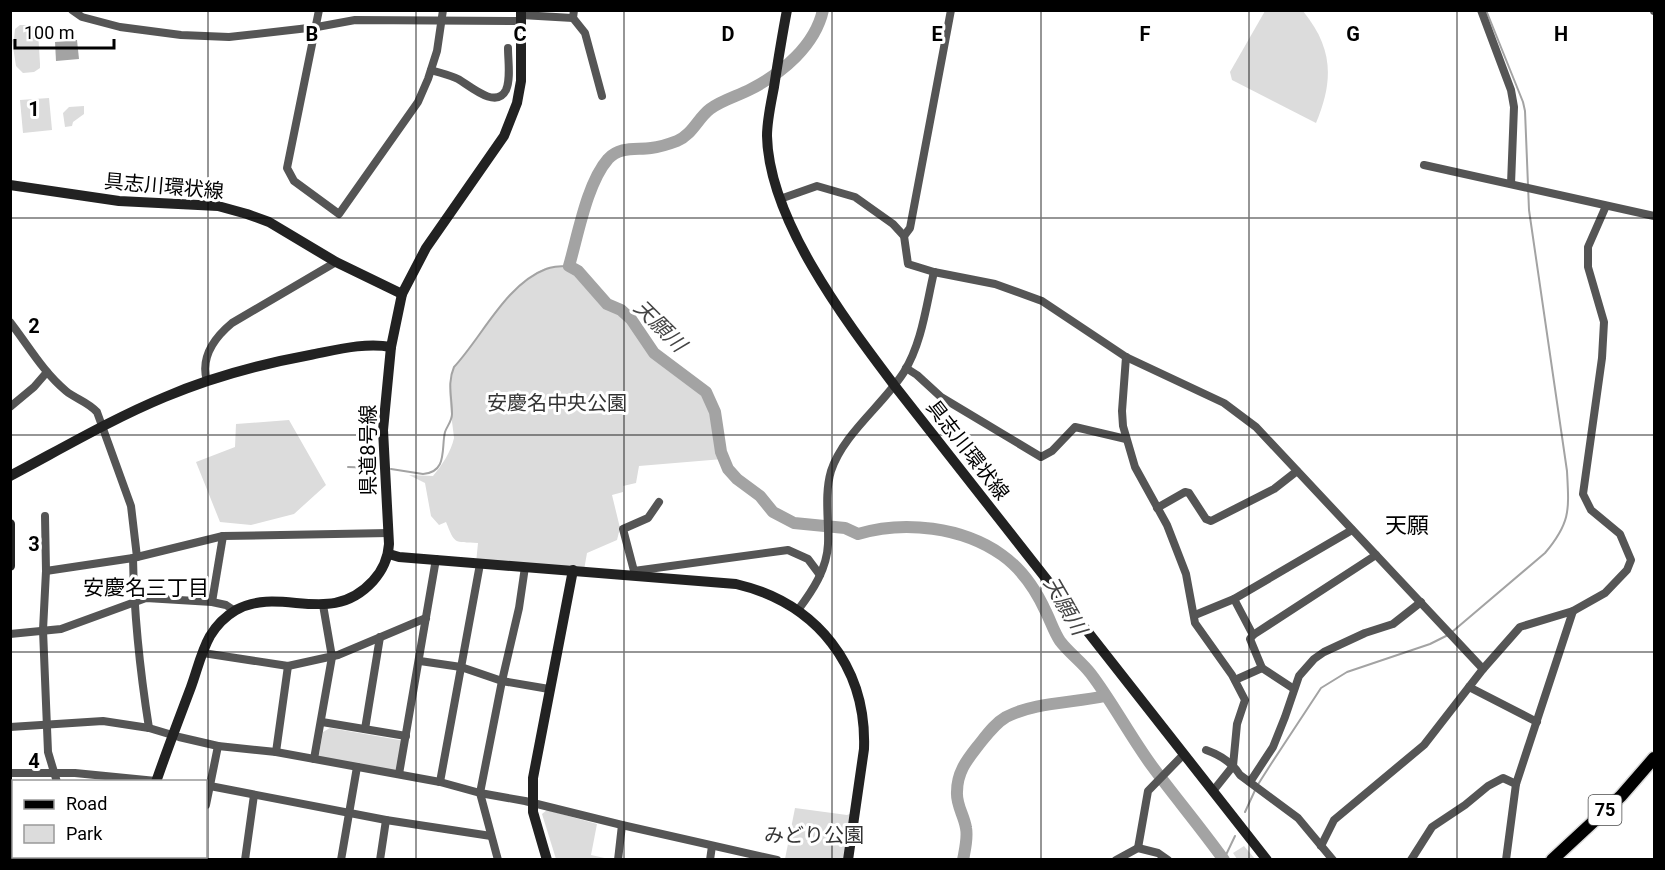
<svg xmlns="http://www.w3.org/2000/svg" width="1665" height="870" viewBox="0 0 1665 870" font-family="Roboto,'Noto Sans JP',sans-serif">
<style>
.green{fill:#dcdcdc}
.water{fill:#a3a3a3}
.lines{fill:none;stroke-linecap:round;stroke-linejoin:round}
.stream{stroke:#a3a3a3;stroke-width:2}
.river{stroke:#a3a3a3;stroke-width:12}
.primary-casing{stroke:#dbdbdb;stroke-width:15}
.street{stroke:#555;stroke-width:8}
.secondary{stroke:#222;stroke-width:10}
.primary{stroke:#000;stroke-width:12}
.grid{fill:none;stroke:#000;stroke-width:1.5;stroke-opacity:0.55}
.labels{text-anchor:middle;stroke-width:6;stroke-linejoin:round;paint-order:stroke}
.shield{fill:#fff;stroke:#4c4c4c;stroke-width:1.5}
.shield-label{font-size:18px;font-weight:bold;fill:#000}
.street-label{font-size:20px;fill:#000;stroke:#fff}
.park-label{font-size:20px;fill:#333;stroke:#fff}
.water-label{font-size:21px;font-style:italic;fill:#444;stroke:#fff}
.neighbourhood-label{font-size:21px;fill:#000;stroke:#fff}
.quarter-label{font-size:22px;fill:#000;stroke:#fff}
.grid-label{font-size:20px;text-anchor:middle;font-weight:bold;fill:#000;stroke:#fff;stroke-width:6;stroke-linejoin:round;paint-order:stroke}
</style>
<rect width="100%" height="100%" fill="#fff"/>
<g class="green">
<path d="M1265 11H1303C1333 48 1334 80 1316 123L1232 80 1230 72Z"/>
<polygon points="20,25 31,25 38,31 40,64 40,68 34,72 23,73 16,66 12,40 14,39 15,29"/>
<polygon points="49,98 52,130 23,133 20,100"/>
<polygon points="84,106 84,114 73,122 72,126 65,127 63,113 69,107"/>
<path d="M569 266C585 275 593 295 608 305 616 310 625 312 631 320 642 333 648 348 661 360 675 372 696 378 706 392 721 412 715 437 723 459L639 466 636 483 623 486V492L612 495 620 528 617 540 587 553 584 570 476 563 478 543C453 542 455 544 446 522L439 525 431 516 425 483 409 475 433 476C442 465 451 452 454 438 452 416 445 388 454 367 481 338 508 283 546 268 553 266 562 267 569 266Z"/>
<polygon points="289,420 326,485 294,514 251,525 220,522 196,462 235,447 236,424"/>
<polygon points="330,728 405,741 399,774 318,760 323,732"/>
<polygon points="795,808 847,815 855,812 848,859 785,859"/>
<polygon points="547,810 597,824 591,855 609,859 556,859 542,814"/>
<polygon points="1244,846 1255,859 1237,859 1233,853"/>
</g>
<polygon class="water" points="77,40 79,59 56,61 55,42"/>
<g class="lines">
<g class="stream">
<polyline points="348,467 375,468"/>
<path d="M391 469 423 474C448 472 441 448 445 432 447 426 452 421 452 414 452 397 447 383 454 367 482 337 506 284 546 269 553 266 562 266 569 266"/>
<path d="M1452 632 1545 553C1571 522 1569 510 1567 471L1529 210 1525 111 1523 102 1486 10"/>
<polyline points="1245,812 1257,786 1271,764 1321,688 1347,672 1430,644 1448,635"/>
<polyline points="1224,859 1235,836"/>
</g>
<g class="river">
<path d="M823 10C815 46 782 73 751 89 738 96 722 100 710 109 698 118 692 135 677 141 669 144 660 147 651 148 636 150 620 146 608 159 587 183 578 235 569 266L578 271 607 304 621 310 631 319 654 353 706 392 715 412 721 452 728 469 737 479 760 496 773 512 794 523 845 528 858 534C904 520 963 527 1002 555 1023 570 1036 590 1046 612 1051 622 1054 632 1060 641 1069 653 1082 662 1091 674 1113 703 1130 736 1152 766 1175 797 1201 828 1224 860"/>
<path d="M963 860C965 849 968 838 966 828 964 815 956 805 957 792 957 773 966 761 977 747 986 736 994 724 1006 717 1034 702 1074 703 1105 696"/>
</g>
<defs>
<polyline id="primary" points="1552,860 1621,796 1654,758"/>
</defs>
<use href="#primary" class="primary-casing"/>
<g class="street">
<polyline points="72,10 82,17 120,27 181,35 229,37 317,27 355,20 521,21"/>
<polyline points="319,10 287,168 294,181 339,214 418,102 428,79 437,51 443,10"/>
<polyline points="574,10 573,18 585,33 602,96"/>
<polyline points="1481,10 1511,90 1514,107 1511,184"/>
<polyline points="1654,10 1654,11"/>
<polyline points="521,15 573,18"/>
<path d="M431 70C440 73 450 75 458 79 469 85 496 110 506 90 511 79 508 61 508 48"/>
<polyline points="1424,165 1654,216"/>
<polyline points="780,199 817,186 855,197 893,224 904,236 908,264 934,272 995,284 1042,301 1126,357 1224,403 1256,427 1483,669"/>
<polyline points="904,236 910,228 951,10"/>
<path d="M10 322C28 345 43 372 66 391 76 399 88 402 97 412L131 506 137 557"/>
<polyline points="1126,357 1122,411 1123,426 1135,467 1167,525 1186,574 1195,623 1232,675 1245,700 1237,724 1233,766 1213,791"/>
<polyline points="906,368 917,375 941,397 1041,457 1052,451 1075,427 1126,439"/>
<path d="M207 381C200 357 214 338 232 323L336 262"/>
<polyline points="10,407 34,387 47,372"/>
<polyline points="1157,508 1185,492 1189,493 1206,519 1211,521 1274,489 1297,471"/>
<polyline points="45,516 46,571 43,630 48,752 57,782"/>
<path d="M133 558C134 615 140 671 149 728"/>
<polyline points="46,571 133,558 223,536 389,533"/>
<polyline points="634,571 623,529 648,518 659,502"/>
<polyline points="633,576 634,571 788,550 808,559 820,575"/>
<polyline points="1234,599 1253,635"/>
<polyline points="212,602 223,536"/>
<path d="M798 610C813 590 827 569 828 544 829 520 824 495 831 471 843 434 883 405 904 372 922 343 926 306 934 272"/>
<polyline points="1195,615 1234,599 1352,530"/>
<polyline points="10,634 61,629 146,598 212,602 226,605 235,611"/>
<polyline points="203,653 288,666 338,655 426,618"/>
<polyline points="420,661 461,667 502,681 549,689"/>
<polyline points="1262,668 1250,639 1253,635 1376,555"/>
<polyline points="1235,680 1262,668 1294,689"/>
<polyline points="1469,687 1537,722"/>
<polyline points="322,722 406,736"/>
<polyline points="10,727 103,721 149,728 179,737 218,746 276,752 440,782 480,793 525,801 622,825 777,860"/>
<polyline points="365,729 380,637"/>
<path d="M1206 750C1220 755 1232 762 1240 775L1298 818 1333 860"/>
<polyline points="276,752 288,666"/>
<polyline points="314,759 332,657 323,605"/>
<polyline points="10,773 75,773 156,781"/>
<polyline points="399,774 436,559"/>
<polyline points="440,782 480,564"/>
<polyline points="1250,782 1273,747 1285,717 1299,676 1314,659 1324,652 1365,633 1393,624 1421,602"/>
<polyline points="210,786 386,820 491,836"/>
<polyline points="206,805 218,746"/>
<polyline points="1321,846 1334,820 1424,745 1483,669 1520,627 1573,611 1605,593 1627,570 1631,560 1620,534 1591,510 1583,494 1602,358 1604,322 1588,267 1588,247 1606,206"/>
<polyline points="1138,848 1148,791 1184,754"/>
<polyline points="76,856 77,860"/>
<polyline points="10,857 14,856"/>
<polyline points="193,860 193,856"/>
<polyline points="245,860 254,795"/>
<polyline points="341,860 357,767"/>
<polyline points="380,860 386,820"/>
<polyline points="498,860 480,793 502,681 519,608 525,567"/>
<polyline points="618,860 622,825"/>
<polyline points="710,860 712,846"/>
<polyline points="1116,860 1138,848 1158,853 1168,860"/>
<polyline points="1411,860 1432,827 1465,805 1488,786 1503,778 1516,784"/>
<polyline points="1506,860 1516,784 1573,611"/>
</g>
<g class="secondary">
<path d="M787 10C782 36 778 61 774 87 771 103 767 120 767 136 769 220 845 320 894 385L1267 860"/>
<polyline points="10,185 119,201 218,206 247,214 269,222 336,262 402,294"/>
<path d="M10 476C61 449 112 419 165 397 212 377 261 364 310 355 336 350 365 342 391 347"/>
<polyline points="10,524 10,566"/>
<path d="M389 554 399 557 736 584C817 603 867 667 864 749L848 860"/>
<path d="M156 782C167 750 179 719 191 687 197 671 201 652 210 636 216 626 226 616 236 610 282 585 330 628 373 581 383 570 388 559 389 544L383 430 391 347 402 294 426 248 504 136 517 103 521 81V10"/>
<polyline points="130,860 131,856"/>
<polyline points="547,860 533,812 533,778 573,570"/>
</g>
<use href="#primary" class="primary"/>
</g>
<path class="grid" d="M208 10V860M416 10V860M624 10V860M832 10V860M1041 10V860M1249 10V860M1457 10V860M10 218H1654M10 435H1654M10 652H1654"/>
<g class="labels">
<rect class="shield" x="1588.5" y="795" width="33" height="30" rx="4.5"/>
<g class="shield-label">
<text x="1605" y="816">75</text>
</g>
<g class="street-label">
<text transform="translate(164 186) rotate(5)" y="7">具志川環状線</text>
<text transform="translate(368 450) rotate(-90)" y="7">県道8号線</text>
<text transform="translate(968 450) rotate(52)" y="7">具志川環状線</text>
</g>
<g class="park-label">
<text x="557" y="410">安慶名中央公園</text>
<text x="814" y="842">みどり公園</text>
</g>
<g class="water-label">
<text transform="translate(660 326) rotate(45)" y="7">天願川</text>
<text transform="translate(1065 606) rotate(60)" y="7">天願川</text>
</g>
<g class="neighbourhood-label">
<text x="146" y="595">安慶名三丁目</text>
</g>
<g class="quarter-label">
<text x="1407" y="533">天願</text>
</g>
</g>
<g class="grid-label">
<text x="312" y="41">B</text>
<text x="520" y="41">C</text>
<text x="728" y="41">D</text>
<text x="937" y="41">E</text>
<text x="1145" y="41">F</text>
<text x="1353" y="41">G</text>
<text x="1561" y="41">H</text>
<text x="34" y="116">1</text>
<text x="34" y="333">2</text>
<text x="34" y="551">3</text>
<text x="34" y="768">4</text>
</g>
<rect width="1665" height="870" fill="none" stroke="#000000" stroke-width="24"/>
<rect x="12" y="780" width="195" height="78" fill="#ffffff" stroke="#999999" stroke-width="1.5"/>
<rect x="24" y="800" width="30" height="9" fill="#000000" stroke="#999999" stroke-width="1.5"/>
<text x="66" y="810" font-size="18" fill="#000000">Road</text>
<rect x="24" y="825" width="30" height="18" fill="#dcdcdc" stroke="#999999" stroke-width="1.5"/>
<text x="66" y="840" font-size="18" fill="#000000">Park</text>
<path d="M15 39v9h99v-9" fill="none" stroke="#000000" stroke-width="3"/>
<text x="24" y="39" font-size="18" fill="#000000" stroke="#ffffff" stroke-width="4.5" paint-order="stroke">100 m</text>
</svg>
